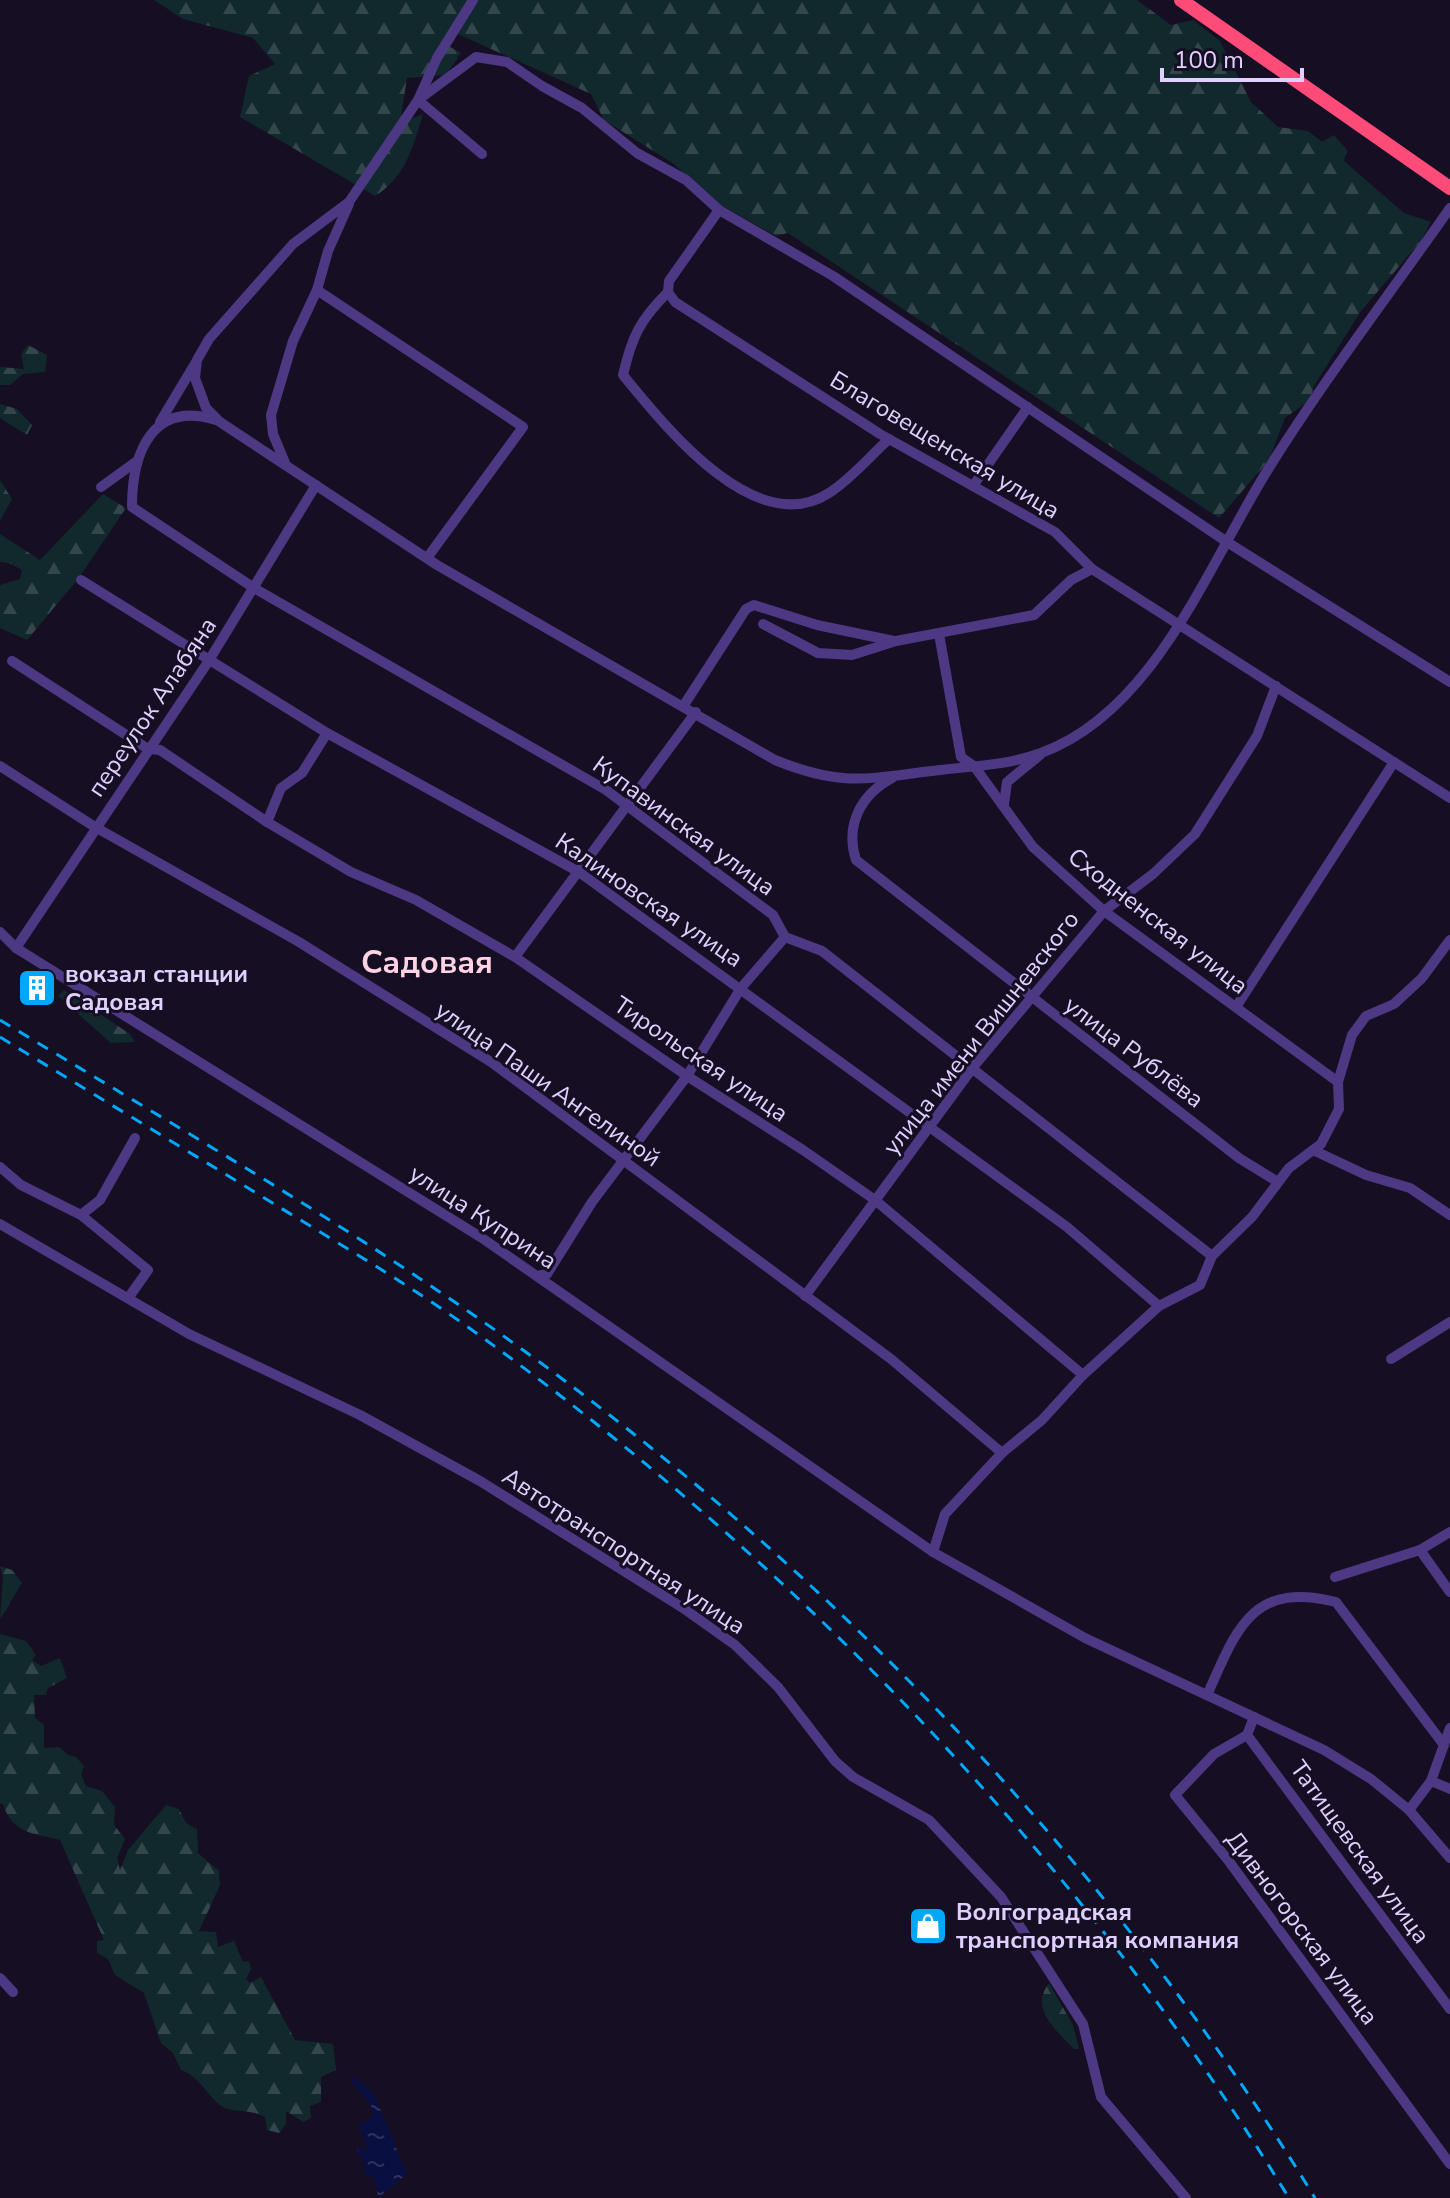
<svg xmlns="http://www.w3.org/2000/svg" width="1450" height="2198" viewBox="0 0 1450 2198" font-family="'Nunito Sans',sans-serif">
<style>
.forest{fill:url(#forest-firs)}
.water{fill:url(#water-ripples)}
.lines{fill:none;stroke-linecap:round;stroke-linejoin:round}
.minor{stroke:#4c3883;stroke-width:10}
.highway{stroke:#ff4b78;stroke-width:14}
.rail{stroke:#00a8fb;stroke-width:3;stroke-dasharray:12 10;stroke-linecap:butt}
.labels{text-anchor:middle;stroke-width:6;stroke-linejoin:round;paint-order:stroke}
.street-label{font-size:24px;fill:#e0d0ff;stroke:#160e23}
.poi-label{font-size:24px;font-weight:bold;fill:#e0d0ff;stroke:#160e23;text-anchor:start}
.district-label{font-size:32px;font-weight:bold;fill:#ffd2e4;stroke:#160e23}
</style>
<defs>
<pattern id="forest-firs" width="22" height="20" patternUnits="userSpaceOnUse" patternTransform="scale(2)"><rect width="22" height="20" fill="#11282d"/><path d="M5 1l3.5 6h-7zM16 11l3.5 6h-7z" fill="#33464c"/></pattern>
<pattern id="water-ripples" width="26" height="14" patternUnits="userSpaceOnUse" patternTransform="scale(2)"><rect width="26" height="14" fill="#091041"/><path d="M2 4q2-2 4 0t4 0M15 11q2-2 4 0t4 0" fill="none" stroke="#2d325e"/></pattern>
</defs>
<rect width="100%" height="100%" fill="#160e23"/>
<g class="forest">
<path d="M154 0H1137L1171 25 1193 20 1220 41 1251 102 1278 127 1308 131 1322 142 1334 135 1347 150 1344 161 1404 213 1431 222 1420 242 1361 311 1314 386 1310 400 1285 418 1269 460 1219 518 788 233 776 236 710 199 674 164 604 120 591 94 449 30 445 44 461 53 446 75 407 78 400 123 423 114C413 147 405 178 375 196L240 117 249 76 275 64 253 38 183 19Z"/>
<polygon points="28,345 47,355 45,372 23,374 10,385 0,385 0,367 24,369 21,354"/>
<polygon points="0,404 17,409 32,425 27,435 0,418"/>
<polygon points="0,480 12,499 0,521"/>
<polygon points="103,494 126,508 78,579 27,640 0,628 0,585 20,579 22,570 9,563 0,562 0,534 40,560"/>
<polygon points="64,990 130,1034 135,1042 111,1043 58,996"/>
<polygon points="0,1566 12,1570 22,1583 0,1619 3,1576"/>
<path d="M0 1634 26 1641 36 1655 32 1660 41 1666 60 1658 67 1678 48 1688 46 1695H34L35 1718 44 1725V1748L59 1747 68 1755 76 1757 84 1766 81 1774 86 1786 102 1791 115 1807 114 1825 125 1839 117 1858 120 1870 128 1850 166 1805 179 1809 186 1823 197 1829 198 1853 219 1871 220 1885 199 1931 216 1932 218 1947 234 1941 243 1962 249 1961 251 1969 246 1979 250 1983 261 1977 295 2040 333 2044 336 2070 321 2077V2102L310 2106 311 2118 303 2122 286 2111V2124L279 2133 267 2130 265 2117C248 2108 233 2113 223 2107 207 2097 200 2076 181 2070L173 2053 161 2043 144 1993 115 1975 108 1959 97 1953V1941L104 1940 60 1840C34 1833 12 1834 3 1804H0Z"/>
<path d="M1049 1983 1073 2025 1079 2049H1074C1057 2031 1029 2009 1049 1983Z"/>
</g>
<polygon class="water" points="349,2078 355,2078 374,2094 407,2174 378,2198 375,2179 364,2173 365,2165 356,2147 361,2146 363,2151 367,2148 359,2125 373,2117 371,2105"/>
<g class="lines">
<g class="minor">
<path d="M473 0 437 58 418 100 349 202 293 244 209 339 197 360 195 378 206 408 220 422 437 565 775 760C844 788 869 778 940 770 973 766 1009 765 1041 753 1154 712 1208 566 1267 471 1323 381 1389 295 1450 208"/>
<polyline points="482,154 418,100 476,57 507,62 542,86 582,108 637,153 686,180 719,210 833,276 1227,542 1450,682"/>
<polyline points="719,210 669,281 668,292 675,302 880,434 1055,532 1092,569 1450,798"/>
<polyline points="317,290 523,427 427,558"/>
<path d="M668 292C640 320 632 336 623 375 664 425 755 541 829 493 851 479 870 456 889 439"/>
<path d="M216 420C152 400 132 453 132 507L254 588 606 790 773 915 785 937 822 951 1212 1256"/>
<polyline points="160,422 196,362"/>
<polyline points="285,463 273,434 271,415 293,341 317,290 328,251 349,204"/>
<polyline points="973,486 1028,407"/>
<polyline points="101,487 137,461"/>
<polyline points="81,580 327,733 579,872 1067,1227 1159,1306"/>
<polyline points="763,624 818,653 852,655 896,641 1034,615 1071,580 1092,569"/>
<polyline points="939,634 961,757 974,766 1033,847 1104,911 1338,1082"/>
<polyline points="12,661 148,749 160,750 267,822 281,788 302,773 327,733"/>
<polyline points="684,705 746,609 754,605 817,625 894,641"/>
<polyline points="0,766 95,827 299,942 491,1062 891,1359 1002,1453"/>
<path d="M892 778C860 795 845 826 856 860L1239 1158 1278 1182"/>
<polyline points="1004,804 1007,782 1040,755"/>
<polyline points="267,822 351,872 416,900 515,957 687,1076 803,1150 875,1200 1083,1375"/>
<polyline points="0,932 16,948 482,1238 933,1552 1085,1638 1324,1750 1371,1779 1409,1810 1450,1858"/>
<polyline points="16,948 208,662 316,485"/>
<polyline points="515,957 696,712"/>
<polyline points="1236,1007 1394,762"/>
<polyline points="1313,1150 1366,1175 1410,1188 1450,1215"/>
<polyline points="0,1167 21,1185 81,1215 148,1270 129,1297"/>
<polyline points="81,1215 100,1200 135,1138"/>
<polyline points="0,1224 189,1334 360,1415 480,1481 683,1608 735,1645 778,1687 835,1761 853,1777 929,1820 1001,1897 1083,2024 1101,2097 1186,2198"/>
<polyline points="537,1276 547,1274 592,1202 687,1076 741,988 785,937"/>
<polyline points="805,1296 974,1066 1104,911 1153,874 1195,834 1257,736 1276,686"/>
<polyline points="1391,1359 1450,1322"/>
<polyline points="1420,1550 1450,1532"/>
<polyline points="933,1552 945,1514 1002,1453 1042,1420 1083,1375 1159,1306 1200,1285 1212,1256 1252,1217 1289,1168 1321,1144 1339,1109 1338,1082 1352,1035 1366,1016 1394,1004 1422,978 1450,940"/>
<polyline points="1335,1577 1420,1550 1450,1592"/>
<path d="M1207 1695C1237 1629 1251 1581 1336 1602L1444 1745"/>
<polyline points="1254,1717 1247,1735 1450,2009"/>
<polyline points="1247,1735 1214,1754 1175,1795 1228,1860 1450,2164"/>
<polyline points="1431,1781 1450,1789"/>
<polyline points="1409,1810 1431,1781 1450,1728"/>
<polyline points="0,1978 13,1992"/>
</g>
<polyline class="highway" points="1181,0 1450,188"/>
<g class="rail">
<path d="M0 1020C186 1133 377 1241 553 1372 855 1596 1118 1876 1315 2198"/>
<path d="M0 1037C90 1092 181 1147 271 1202 341 1245 413 1287 479 1335 799 1566 1083 1862 1289 2198"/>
</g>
</g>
<defs>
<symbol id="building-square" viewBox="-11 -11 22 22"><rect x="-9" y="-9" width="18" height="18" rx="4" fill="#00a8fb" stroke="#160e23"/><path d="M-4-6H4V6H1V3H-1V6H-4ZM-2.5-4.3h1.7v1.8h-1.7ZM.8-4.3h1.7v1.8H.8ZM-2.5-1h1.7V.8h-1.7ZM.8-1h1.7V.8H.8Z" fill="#fff"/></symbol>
<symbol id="shop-square" viewBox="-11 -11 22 22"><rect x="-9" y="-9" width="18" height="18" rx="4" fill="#00a8fb" stroke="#160e23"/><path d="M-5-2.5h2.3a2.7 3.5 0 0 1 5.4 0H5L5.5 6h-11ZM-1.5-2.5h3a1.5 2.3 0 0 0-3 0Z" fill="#fff"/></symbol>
</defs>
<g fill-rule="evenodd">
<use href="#building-square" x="15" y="966" width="44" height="44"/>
<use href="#shop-square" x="906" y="1904" width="44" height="44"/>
</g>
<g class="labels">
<g class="street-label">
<text transform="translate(945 445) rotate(31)" y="8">Благовещенская улица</text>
<text transform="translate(152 707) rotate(-56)" y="8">переулок Алабяна</text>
<text transform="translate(684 826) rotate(36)" y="8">Купавинская улица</text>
<text transform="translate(649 900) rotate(34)" y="8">Калиновская улица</text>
<text transform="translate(1158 921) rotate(38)" y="8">Сходненская улица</text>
<text transform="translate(981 1033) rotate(-52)" y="8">улица имени Вишневского</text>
<text transform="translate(1134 1052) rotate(37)" y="8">улица Рублёва</text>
<text transform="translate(701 1059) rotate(34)" y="8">Тирольская улица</text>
<text transform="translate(548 1084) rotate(35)" y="8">улица Паши Ангелиной</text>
<text transform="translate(483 1217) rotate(33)" y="8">улица Куприна</text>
<text transform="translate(624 1551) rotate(33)" y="8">Автотранспортная улица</text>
<text transform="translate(1360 1852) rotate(54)" y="8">Татищевская улица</text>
<text transform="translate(1302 1928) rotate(53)" y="8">Дивногорская улица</text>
</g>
<g class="poi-label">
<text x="65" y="982">вокзал станции<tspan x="65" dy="28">Садовая</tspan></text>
<text x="956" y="1920">Волгоградская<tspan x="956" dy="28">транспортная компания</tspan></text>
</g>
<g class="district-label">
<text x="427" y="973">Садовая</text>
</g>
</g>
<path d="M1162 68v12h140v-12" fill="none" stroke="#e0d0ff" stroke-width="4"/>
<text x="1174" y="68" font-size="24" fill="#e0d0ff" stroke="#160e23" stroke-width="6" paint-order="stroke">100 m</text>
</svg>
